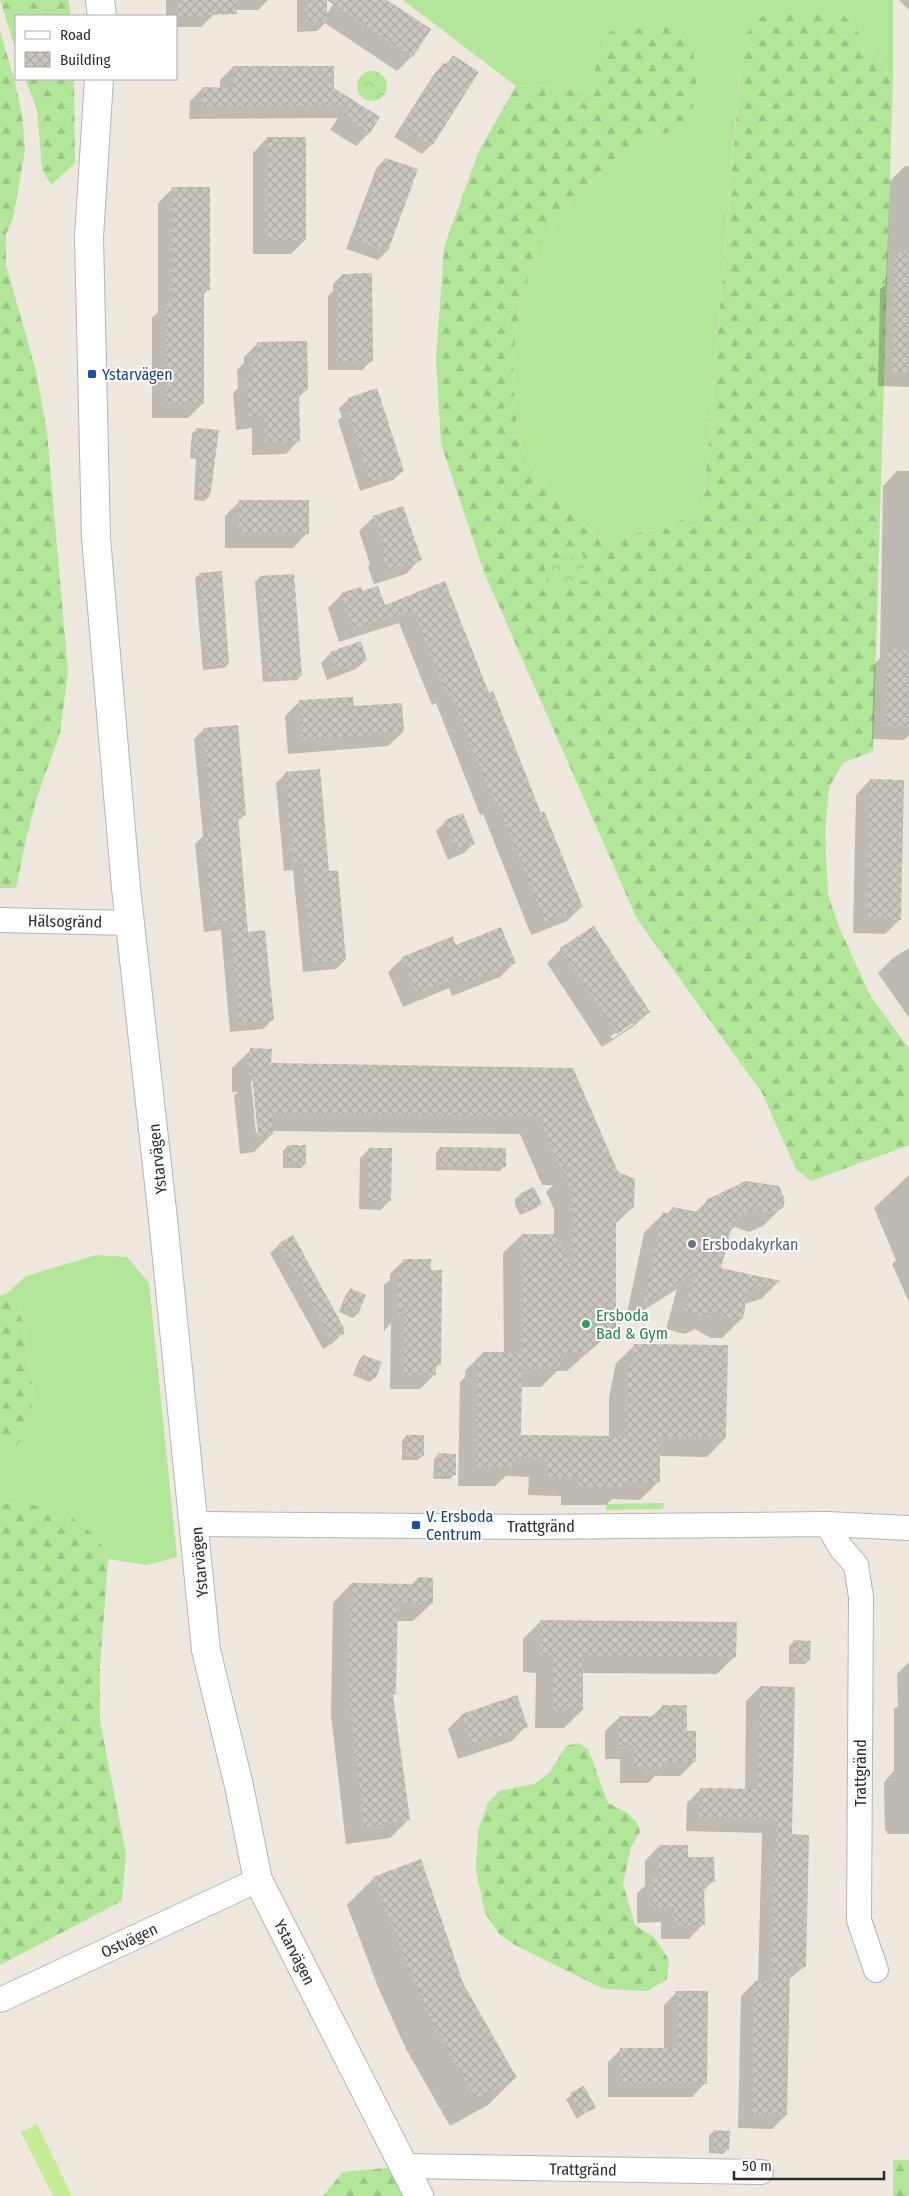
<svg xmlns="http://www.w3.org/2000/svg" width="909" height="2196" viewBox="0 0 909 2196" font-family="'Fira Sans Condensed',sans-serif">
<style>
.grass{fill:#b2e699}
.forest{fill:url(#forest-firs)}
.park{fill:url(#park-crowns)}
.pitch{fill:#c6ed95}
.shadow{fill:#0003;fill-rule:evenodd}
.building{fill:url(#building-cross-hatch)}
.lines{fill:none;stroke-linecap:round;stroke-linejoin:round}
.minor-casing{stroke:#b2b4c0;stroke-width:26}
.tertiary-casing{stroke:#b2b4c0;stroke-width:30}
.minor{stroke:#fff;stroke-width:24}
.tertiary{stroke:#fff;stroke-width:28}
.transit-dot{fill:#1a4fb4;stroke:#fff;stroke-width:2}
.worship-dot{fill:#6b7280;stroke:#fff;stroke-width:2}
.leisure-dot{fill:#2e9e5b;stroke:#fff;stroke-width:2}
.labels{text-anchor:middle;stroke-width:4;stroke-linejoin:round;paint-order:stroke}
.transit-label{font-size:16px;fill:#164399;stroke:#fff;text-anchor:start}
.street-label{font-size:16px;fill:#2c2c2c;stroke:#fff}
.worship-label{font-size:16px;fill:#5b616d;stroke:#fff;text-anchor:start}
.leisure-label{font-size:16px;fill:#27864d;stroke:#fff;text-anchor:start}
</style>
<defs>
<pattern id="forest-firs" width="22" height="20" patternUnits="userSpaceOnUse" patternTransform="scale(1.25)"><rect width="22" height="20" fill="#b2e699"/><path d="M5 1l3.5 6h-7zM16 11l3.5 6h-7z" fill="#99c584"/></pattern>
<pattern id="park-crowns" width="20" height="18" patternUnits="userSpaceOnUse" patternTransform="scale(1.25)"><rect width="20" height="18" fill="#b2e699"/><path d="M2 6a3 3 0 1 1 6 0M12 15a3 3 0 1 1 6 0" fill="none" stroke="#99c584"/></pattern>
<pattern id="building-cross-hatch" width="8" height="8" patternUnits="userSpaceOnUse" patternTransform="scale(1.25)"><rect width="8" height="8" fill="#c9c6bd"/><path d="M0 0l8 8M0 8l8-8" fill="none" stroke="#adaaa3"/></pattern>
</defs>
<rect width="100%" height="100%" fill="#eee8de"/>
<g class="grass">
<path d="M403 0H893V76L841 11 740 69 703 508C666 532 639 533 597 537L558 501 523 454 515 412 513 357 519 309 538 247 576 193 647 140 673 131 592 85 584 90 533 85 516 86Z"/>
<polygon points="96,1255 127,1257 149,1283 177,1557 147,1565 108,1559 99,1539 22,1502 0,1505 0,1450 18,1447 34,1396 26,1342 18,1304 6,1294 26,1276"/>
<polygon points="664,1503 663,1509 606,1510 606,1504"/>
</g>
<g class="forest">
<polygon points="0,0 68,0 71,16 16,16 16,51"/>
<path d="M841 11 893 76 873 751 843 763 829 787 825 833 828 895 839 927 870 995 909 1049V1145L811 1181 796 1169 762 1093 637 919 484 572 441 444 436 359 444 247 479 151 516 86 533 85 584 90 592 85 602 37 612 31 678 26 692 36 696 83 692 112 673 131 647 140 576 193 538 247 519 309 513 357 515 412 523 454 558 501 597 537C640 533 666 532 703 508L743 39 754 24 764 15Z"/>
<polygon points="0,31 13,75 22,113 25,150 13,219 6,234 6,265 36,371 47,432 68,672 60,733 36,800 25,844 16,888 0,888"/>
<polygon points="25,79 74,79 75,163 51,185 42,169 37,109"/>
<polygon points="6,1294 18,1303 26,1342 34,1396 28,1425 17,1447 0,1450 0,1296"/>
<polygon points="22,1502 70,1516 99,1539 108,1559 100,1667 100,1721 126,1854 122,1901 0,1965 0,1505"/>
<path d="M578 1743 588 1749 608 1803C622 1810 637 1815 640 1832L631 1847 623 1884 635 1925 655 1938 669 1960 667 1979 648 1991 604 1989 515 1945 500 1935 485 1913 476 1871 478 1831 488 1803 499 1791 534 1784 550 1772 566 1746Z"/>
<rect x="893" y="2160" width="16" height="36"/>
<polygon points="406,2166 419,2196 323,2196 343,2172"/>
</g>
<g class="park">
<circle cx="372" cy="86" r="15"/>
<polygon points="583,555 586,581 547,586 544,559"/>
</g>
<polygon class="pitch" points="37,2124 72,2196 53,2196 21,2132"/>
<g class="shadow">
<polygon points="166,0 268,0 258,10 213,10 214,14 201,27 176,27 176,16 166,16"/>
<polygon points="297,0 326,0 326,15 336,0 385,0 430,30 412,56 397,71 325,23 317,31 297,32"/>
<polygon points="899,0 909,0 909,10"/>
<polygon points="453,57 431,145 422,154 394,137 434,74"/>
<polygon points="233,67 333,89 378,117 369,133 356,146 330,130 338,118 189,119 190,101 203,88 220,89 220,80"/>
<polygon points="267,138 305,240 291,254 253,254 253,153"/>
<polygon points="385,159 416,170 387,251 378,260 346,249 376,169"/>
<polygon points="905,166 909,166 909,387 878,386 880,289 886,284 890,181"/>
<polygon points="172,189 209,289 203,295 203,403 188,418 152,418 152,318 158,312 158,203"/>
<polygon points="342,275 372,360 362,370 328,370 328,296 333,291 333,284"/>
<polygon points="257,344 306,390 298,398 299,440 286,454 252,455 252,428 236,430 233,393 238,388 237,370 244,363 244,357"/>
<polygon points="349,399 403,471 393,480 360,491 338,420 342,417 339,408"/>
<polygon points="197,429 209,497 204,501 194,500 196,459 190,458 192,433"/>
<polygon points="897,471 909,471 909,735 904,740 872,739 874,665 880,658 883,486"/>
<polygon points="240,501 307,533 293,548 225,548 225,516"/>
<polygon points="374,517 420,559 406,574 374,584 368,567 370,564 359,531"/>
<polygon points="200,574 228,664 224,668 203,670 195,578"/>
<polygon points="259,578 301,675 297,680 263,682 255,582"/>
<polygon points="444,582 489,694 581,907 567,921 531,935 483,814 480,815 436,703 432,705 399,623 339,642 328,608 342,594 361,592 384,607"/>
<polygon points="331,653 366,660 356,669 327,680 321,663"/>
<polygon points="352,698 352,708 403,732 388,746 288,754 285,716 299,702"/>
<polygon points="204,729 245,814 237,822 247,933 272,1020 263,1029 230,1032 221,930 204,932 195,844 203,836 194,739"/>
<polygon points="286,773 345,960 336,969 303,972 293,870 284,871 276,783"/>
<polygon points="870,780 899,920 885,934 853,933 856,795"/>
<polygon points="446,821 474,843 464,853 448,860 436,831"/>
<polygon points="909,948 909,1018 878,973 893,958"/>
<path d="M561 949 649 1012 634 1026 602 1047 547 963ZM634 1021V1024L612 1039 611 1036Z"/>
<polygon points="403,958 514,963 500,977 452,996 449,988 403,1007 388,972"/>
<path d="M251 1050 270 1064 572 1069 633 1207 614 1225 615 1328 567 1371H557L541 1387H520L519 1436 609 1437V1397L616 1363 635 1345 725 1438 707 1457 659 1456 658 1482 640 1500 612 1499 606 1505H561V1496L528 1495 529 1477 506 1476 495 1486H458L460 1382 465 1377V1371L483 1353H504L503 1253 522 1235H554V1209L546 1192 553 1185H542L520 1134 272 1131V1134L254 1152 240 1154 234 1096 238 1092H232V1068ZM251 1081H254L259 1133H256Z"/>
<polygon points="288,1146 305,1164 301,1168 283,1168 283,1151"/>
<polygon points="440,1148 504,1166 500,1171 436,1170 436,1153"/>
<polygon points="369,1149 390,1200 381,1210 359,1209 360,1158"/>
<polygon points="909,1175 909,1302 892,1264 896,1260 874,1208"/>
<polygon points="520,1195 540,1204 536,1208 520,1215 515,1205 515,1199"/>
<polygon points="707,1201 782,1207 763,1226 749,1232 735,1227 730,1230 719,1269 779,1281 761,1299 744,1304 741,1319 722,1338 711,1338 695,1329 685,1334 666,1329 677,1289 625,1322 644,1233 663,1214 667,1214 673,1208 695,1213"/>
<polygon points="280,1244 342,1333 333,1343 323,1349 270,1253"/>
<polygon points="404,1260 430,1272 440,1364 434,1369 434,1375 420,1389 390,1389 391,1323 384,1331 384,1285 390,1280 390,1274"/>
<polygon points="350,1290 357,1314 353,1318 339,1312 346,1294"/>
<polygon points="363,1356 375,1377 370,1382 353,1375 359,1360"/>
<polygon points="406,1436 423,1456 418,1460 402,1460 402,1441"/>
<polygon points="438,1455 455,1474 450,1479 433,1479 434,1459"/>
<polygon points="418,1578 432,1603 413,1621 396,1621 394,1693 392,1696 408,1820 390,1838 346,1844 331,1715 333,1603 351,1584 411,1586"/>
<polygon points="541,1621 735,1656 717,1674 582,1673 582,1710 564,1728 535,1728 536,1673 523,1672 523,1639"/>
<polygon points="794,1642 809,1660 805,1664 789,1664 789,1646"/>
<polygon points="909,1662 909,1834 887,1834 887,1831 885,1831 884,1782 894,1771 894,1709 898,1706 897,1674"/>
<polygon points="760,1687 805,1966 788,1980 786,2115 772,2129 738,2128 741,1996 755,1982 758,1982 762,1833 686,1831 687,1803 701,1789 745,1790 746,1701"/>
<polygon points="516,1696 526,1726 512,1741 458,1759 448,1729 462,1715"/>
<polygon points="663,1706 686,1733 694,1762 680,1776 655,1776 648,1783 620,1783 620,1759 605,1759 605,1731 620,1717 651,1717"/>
<polygon points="659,1846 687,1859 713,1881 703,1891 703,1924 689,1939 661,1939 661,1922 637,1923 637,1893 645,1886 645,1861"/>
<polygon points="374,1878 462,1984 515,2078 488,2105 450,2126 406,2049 378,1987 347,1905"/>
<polygon points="677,1992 705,2083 692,2097 608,2097 608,2062 621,2049 664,2049 664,2005"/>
<polygon points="584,2087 594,2107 577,2119 566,2099"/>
<polygon points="714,2131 728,2149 723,2154 709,2153 709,2136"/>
</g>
<g class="building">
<polygon points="178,0 237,0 237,14 178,16"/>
<polygon points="306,0 387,0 431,29 413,57 327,0 327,22 306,23"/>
<polygon points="453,55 479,72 432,146 402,127 443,63 447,65"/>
<polygon points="233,66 334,66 334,88 380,117 370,133 343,117 349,105 202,106 203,87 233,88"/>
<polygon points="267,137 306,137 306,240 266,240"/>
<polygon points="385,158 418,169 388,251 354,239"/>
<polygon points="172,187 210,187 210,290 204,290 204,404 166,404 166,302 172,302"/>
<polygon points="895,251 909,251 909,373 892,373"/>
<polygon points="372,273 373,361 337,361 337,285 342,285 342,274"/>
<polygon points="307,341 308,390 299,390 300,441 265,442 265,415 249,417 246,379 252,378 250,355 258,355 257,342"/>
<polygon points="377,388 404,471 370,482 347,409 351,408 348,398"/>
<polygon points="196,428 219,430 210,497 198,496 200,455 194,454"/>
<rect x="239" y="500" width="70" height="34"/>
<polygon points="403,506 422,560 388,571 382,551 385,550 373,516"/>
<polygon points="222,571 229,664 207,666 199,573"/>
<polygon points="294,574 302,676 267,679 259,576"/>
<polygon points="445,581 489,693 493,691 541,813 544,811 583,907 545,922 497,801 494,802 449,690 446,692 413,610 353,629 341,593 361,587 362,591 378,586 385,605"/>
<polygon points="361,641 367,660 336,671 330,652"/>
<polygon points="887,649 909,651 909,726 886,725"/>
<polygon points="353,697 354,706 402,703 404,732 302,740 299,700"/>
<polygon points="238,725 246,815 238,816 248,932 265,930 274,1020 239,1023 230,921 213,923 204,833 213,832 203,728"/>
<polygon points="320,769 329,871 338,870 346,960 312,963 303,861 293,862 285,772"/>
<polygon points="870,779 904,780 901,920 867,919"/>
<polygon points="463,813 475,844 457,851 445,820"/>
<polygon points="594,926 650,1012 617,1034 560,948"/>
<polygon points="501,927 516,963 466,983 463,975 417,993 402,957 453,936 456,945"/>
<polygon points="250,1048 272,1049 271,1063 573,1068 618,1172 635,1179 634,1207 616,1216 616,1328 587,1353 560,1353 560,1369 522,1369 521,1435 626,1436 627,1378 634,1344 728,1345 726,1439 660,1438 660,1482 626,1482 626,1487 579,1487 579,1478 546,1478 546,1459 515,1458 515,1468 476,1468 477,1363 483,1363 483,1352 522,1352 521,1234 556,1234 573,1271 572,1190 563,1173 575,1167 560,1167 538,1116 271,1113 273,1134 258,1136 252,1076 256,1075 249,1075"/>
<rect x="287" y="1145" width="19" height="19"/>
<polygon points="440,1147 506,1148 506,1167 440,1166"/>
<polygon points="369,1148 392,1148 391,1201 368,1200"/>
<polygon points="746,1181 779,1186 785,1200 783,1208 769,1214 755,1209 734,1218 721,1268 781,1281 745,1292 745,1310 742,1319 731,1320 715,1311 704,1316 684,1310 695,1272 643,1305 663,1212 671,1214 672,1207 704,1213 706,1200"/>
<polygon points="534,1187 542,1204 525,1212 519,1200 519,1194"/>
<polygon points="293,1235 344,1328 344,1334 332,1340 279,1243"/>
<polygon points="403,1259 431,1259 431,1270 442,1270 441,1365 436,1365 436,1375 404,1375 405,1301 399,1317 397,1317 398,1270 403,1270"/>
<polygon points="350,1288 366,1295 358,1314 342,1307"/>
<polygon points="363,1355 382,1362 376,1378 357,1371"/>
<rect x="406" y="1435" width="18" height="21"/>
<polygon points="438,1453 456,1454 456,1475 437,1475"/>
<polygon points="418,1577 433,1578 433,1603 398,1603 396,1694 393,1694 410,1820 364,1827 349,1696 351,1583 418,1584"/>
<polygon points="540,1620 737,1622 736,1657 583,1655 583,1710 553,1710 553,1655 540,1655"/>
<polygon points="793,1640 811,1641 810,1660 793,1660"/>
<polygon points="760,1686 795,1687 792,1834 809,1835 806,1967 790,1966 787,2115 752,2114 754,1981 772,1981 776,1820 699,1818 700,1788 758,1789"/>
<polygon points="517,1695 528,1727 472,1746 462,1714"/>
<polygon points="662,1705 687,1705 687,1731 696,1731 696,1762 664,1762 664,1769 634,1769 634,1745 619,1745 619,1716 662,1716"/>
<polygon points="659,1845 688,1845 688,1857 714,1857 715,1882 704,1882 705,1925 675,1925 674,1909 651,1909 651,1878 659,1878"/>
<polygon points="421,1859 463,1983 517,2078 477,2100 432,2022 405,1960 373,1877"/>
<polygon points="676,1991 708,1991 707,2084 620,2084 620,2048 677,2048"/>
<polygon points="584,2086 596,2108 581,2115 570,2093"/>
<polygon points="713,2130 730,2131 729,2150 713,2150"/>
</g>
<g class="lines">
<defs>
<g id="minor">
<polyline points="0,920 130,923"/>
<polyline points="195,1524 528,1527 827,1524 909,1528"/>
<polyline points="827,1524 841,1548 856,1565 861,1597 859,1920 876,1970"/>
<polyline points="0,2000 258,1880"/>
<polyline points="406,2166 761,2172"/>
</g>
<g id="tertiary">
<polyline points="100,0 102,16"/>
<polyline points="99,79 89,237 96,538 126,888 163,1219 206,1650 239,1786 258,1880 419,2196"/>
</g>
</defs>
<use href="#minor" class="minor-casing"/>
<use href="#tertiary" class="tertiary-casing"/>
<use href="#minor" class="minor"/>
<use href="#tertiary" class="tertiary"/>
</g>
<g class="transit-dot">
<rect x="87" y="369" width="10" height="10" rx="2.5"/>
<rect x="411" y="1520" width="10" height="10" rx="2.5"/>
</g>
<circle class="worship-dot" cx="692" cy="1244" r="5"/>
<circle class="leisure-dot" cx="586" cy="1324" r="5"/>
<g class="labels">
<g class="transit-label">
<text x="102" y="380">Ystarvägen</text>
<text x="426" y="1522">V. Ersboda<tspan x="426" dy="18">Centrum</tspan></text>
</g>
<g class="street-label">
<text transform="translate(65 921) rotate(1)" y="6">Hälsogränd</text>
<text transform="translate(157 1159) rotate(-96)" y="6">Ystarvägen</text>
<text x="541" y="1532">Trattgränd</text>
<text transform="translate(199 1562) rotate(-95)" y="6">Ystarvägen</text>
<text transform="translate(860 1773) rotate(-90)" y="6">Trattgränd</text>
<text transform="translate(129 1940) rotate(-25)" y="6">Ostvägen</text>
<text transform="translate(295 1952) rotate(63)" y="6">Ystarvägen</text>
<text transform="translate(583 2169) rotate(1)" y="6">Trattgränd</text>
</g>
<g class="worship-label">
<text x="702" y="1250">Ersbodakyrkan</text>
</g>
<g class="leisure-label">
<text x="596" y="1321">Ersboda<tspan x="596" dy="18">Bad &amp; Gym</tspan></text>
</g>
</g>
<rect x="15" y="15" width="162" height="65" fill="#ffffff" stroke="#ababab"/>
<rect x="25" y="31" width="25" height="8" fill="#ffffff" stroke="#ababab"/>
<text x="60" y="40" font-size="15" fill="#2c2c2c">Road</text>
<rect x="25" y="52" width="25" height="15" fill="url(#building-cross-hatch)" stroke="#ababab"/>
<text x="60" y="65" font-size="15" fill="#2c2c2c">Building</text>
<path d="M734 2171v8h150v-8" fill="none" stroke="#2c2c2c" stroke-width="2.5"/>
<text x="742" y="2171" font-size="15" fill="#2c2c2c" stroke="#ffffff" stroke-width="4" paint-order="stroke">50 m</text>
</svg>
